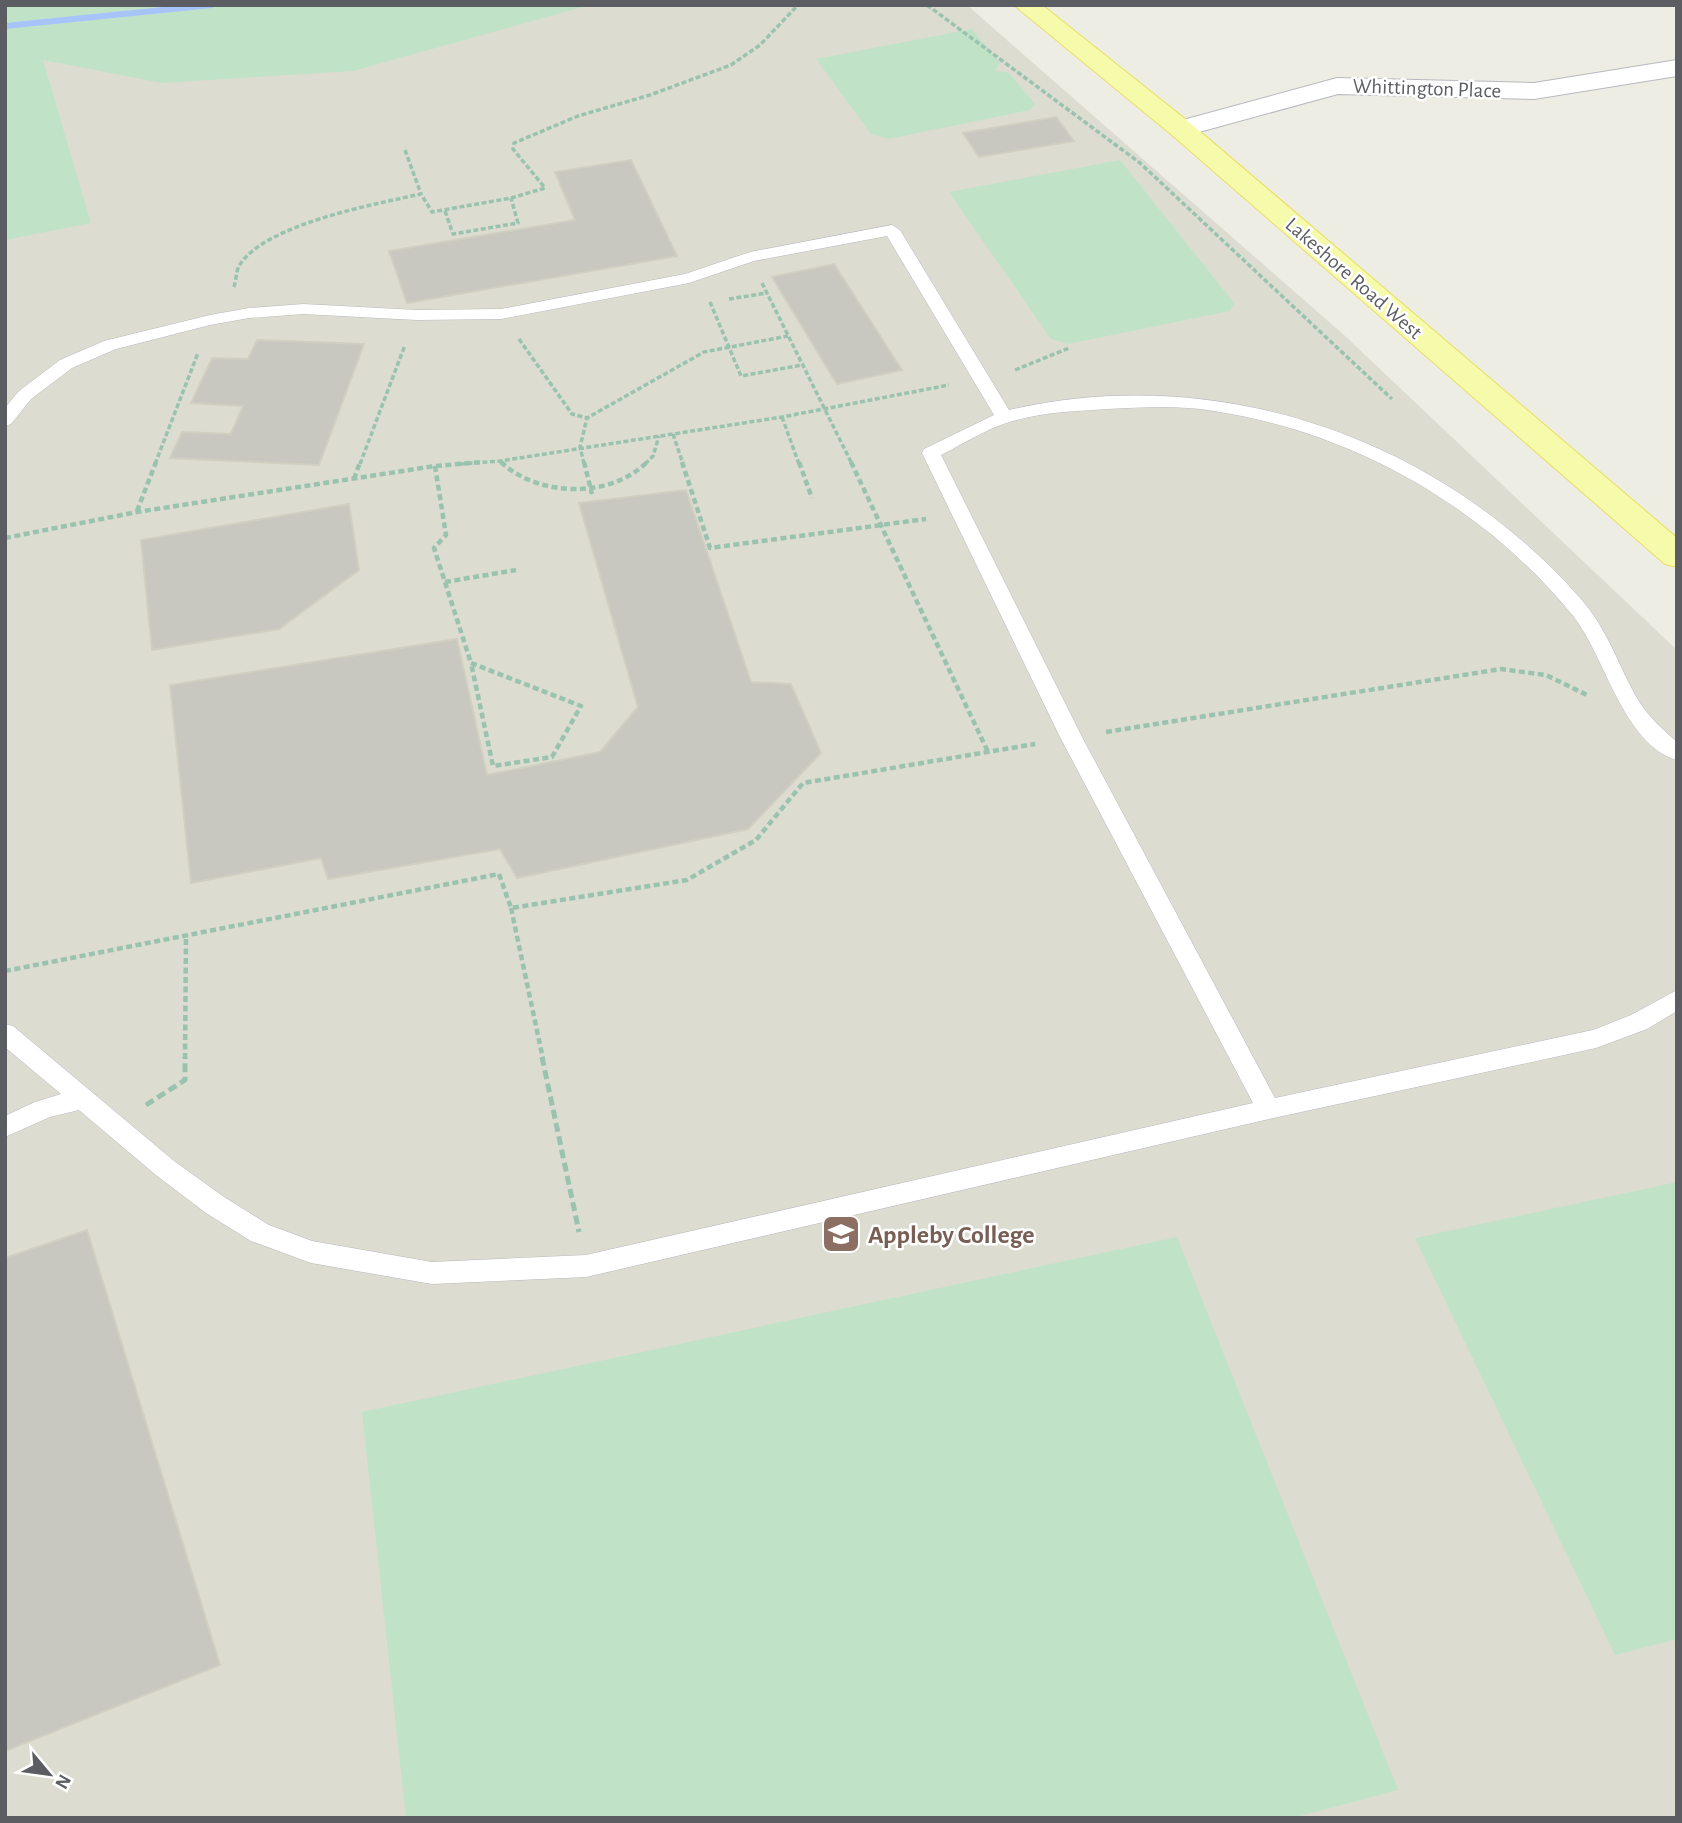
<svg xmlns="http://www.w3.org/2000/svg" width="1682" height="1823" viewBox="0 0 1682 1823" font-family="'Alegreya Sans',sans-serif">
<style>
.education{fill:#dcdcd1}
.green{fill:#c0e3c8}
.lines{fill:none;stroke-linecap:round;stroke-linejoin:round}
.stream{fill:#a6c4f9;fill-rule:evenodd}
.building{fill:#c8c7c0;stroke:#d1cfc1;stroke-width:2}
.service-casing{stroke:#b8b9be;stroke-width:1}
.minor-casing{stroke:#b8b9be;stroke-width:2}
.primary-casing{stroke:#e8df60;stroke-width:2}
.path-far2{stroke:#9ac3af;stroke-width:3.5;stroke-dasharray:5 2.5;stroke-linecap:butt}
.path-far1{stroke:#9ac3af;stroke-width:4.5;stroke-dasharray:6 3.5;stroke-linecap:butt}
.path{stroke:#9ac3af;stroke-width:5;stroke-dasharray:9 4.5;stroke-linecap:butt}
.service{fill:#fff;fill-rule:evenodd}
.minor{fill:#fff;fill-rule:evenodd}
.primary{fill:#f6faab;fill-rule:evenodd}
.labels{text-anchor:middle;stroke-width:5;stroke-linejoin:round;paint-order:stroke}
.far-street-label{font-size:21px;fill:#5b5d62;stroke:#fff}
.education-label{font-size:26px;font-weight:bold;fill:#785e54;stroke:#fff;text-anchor:start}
</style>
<rect width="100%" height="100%" fill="#edede3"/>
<polygon class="education" points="5,5 967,5 1344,335 1677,650 1677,1818 5,1818"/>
<g class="green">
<polygon points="5,5 590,5 353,71 162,83 43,60 91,223 5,240"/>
<polygon points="972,29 1000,63 995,70 1009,73 1035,104 1030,110 888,139 871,134 816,59"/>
<polygon points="1120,160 1234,303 1230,311 1068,344 1051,339 949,192"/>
<polygon points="1677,1182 1677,1639 1615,1655 1415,1238"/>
<polygon points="1177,1237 1398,1790 1292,1818 406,1818 362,1412"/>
</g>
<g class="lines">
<polygon class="stream" points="183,5 216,5 212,8 5,29 5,23"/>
</g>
<g class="building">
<polygon points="1056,117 1074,141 979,157 963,133"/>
<polygon points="631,160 677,256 407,303 389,251 575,220 555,172"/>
<polygon points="834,264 902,370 837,384 772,277"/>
<polygon points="257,340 364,344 319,465 170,458 182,432 231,434 243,406 191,403 212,358 248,359"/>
<polygon points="686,490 751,682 791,684 821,753 748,829 517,878 500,849 328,879 321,858 191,883 170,685 457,639 487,775 600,752 638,707 579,503"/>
<polygon points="349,504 359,570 279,629 152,650 141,540"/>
<polygon points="87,1230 220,1665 5,1751 5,1258"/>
</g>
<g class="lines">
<defs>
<path id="service" d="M892 225 900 230 1009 410C1218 361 1439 438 1580 598 1610 632 1618 667 1640 703 1650 718 1663 730 1677 742V760C1624 745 1605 657 1574 617 1485 507 1353 432 1214 411 1179 405 1143 407 1108 409 1076 411 1043 412 1013 421 987 428 965 443 941 455L1082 737 1275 1098 1593 1030 1631 1015 1677 990V1011L1647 1029 1596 1048 1269 1119 586 1277 432 1284 311 1263 251 1241 206 1213 156 1175 79 1110 50 1117 5 1137V1116L35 1102 61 1094 5 1047V1024L13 1026 174 1161 224 1197 269 1225 312 1241 432 1262 586 1255 1253 1103 1060 737 922 453 924 449 994 415 887 236 754 261 689 283 501 319 417 320 303 314 249 318 210 325 116 349 72 368 31 399 11 424 5 426V408L19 391 60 360 104 341 210 315 249 308 303 304 417 310 501 309 685 274 750 252Z"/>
<polygon id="minor" points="1677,60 1677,76 1534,99 1338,94 1181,137 1172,135 1168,129 1172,123 1337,78 1534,83"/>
<polygon id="primary" points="1014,5 1042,5 1190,123 1677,538 1677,567 1665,564 1172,135"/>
</defs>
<use href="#service" class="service-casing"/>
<use href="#minor" class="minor-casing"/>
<use href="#primary" class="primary-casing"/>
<g class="path-far2">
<polyline points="927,5 1140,163 1392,399"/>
<polyline points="405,150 421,194"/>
<polyline points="445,211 453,234 518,223 511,198"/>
<polyline points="762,283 852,464"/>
<path d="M234 287C236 281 236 272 239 266 264 224 376 204 421 194L432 212 511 198 545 188 513 149 514 143 578 116 650 95 731 65 760 45 798 5"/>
<polyline points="729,299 767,293"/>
<polyline points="710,302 741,376 802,365"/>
<polyline points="519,339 572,414 587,418"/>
<polyline points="1015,370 1069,348"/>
<polyline points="782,417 799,464"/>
<polyline points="673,434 683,464"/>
<polyline points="500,461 503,464"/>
<polyline points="155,464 198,353"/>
<polyline points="360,464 405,345"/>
<polyline points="460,464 500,461 782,417 949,385"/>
<polyline points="584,464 580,447 587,418 704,352 788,336"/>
<polyline points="645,464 653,456 659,436"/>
</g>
<g class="path-far1">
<path d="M501 462C538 497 610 499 647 462"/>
<polyline points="584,462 592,494"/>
<polyline points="682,462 710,548 926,519"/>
<polyline points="799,462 812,498"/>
<polyline points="851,462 988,752"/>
<polyline points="435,466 446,535 434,548 471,663"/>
<polyline points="354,479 360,462"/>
<polyline points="137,511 156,462"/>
<polyline points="5,538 137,512 435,466 483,462"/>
<polyline points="445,582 516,570"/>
<polygon points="471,663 581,706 552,757 493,766"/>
<polyline points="1106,732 1501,669 1546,675 1587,695"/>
<polyline points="511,908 543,1059"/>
<polyline points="5,971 499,874 511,908 687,880 756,840 803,783 1035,744"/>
<polyline points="185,1059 186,935"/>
</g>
<g class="path">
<polyline points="542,1057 579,1232"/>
<polyline points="146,1105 185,1080 185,1057"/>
</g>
<use href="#service" class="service"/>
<use href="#minor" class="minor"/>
<use href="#primary" class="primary"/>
</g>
<defs>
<symbol id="school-square" viewBox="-11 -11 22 22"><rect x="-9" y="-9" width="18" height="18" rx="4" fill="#8d6e63" stroke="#fff"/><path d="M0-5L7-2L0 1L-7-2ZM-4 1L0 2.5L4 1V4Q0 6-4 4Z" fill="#fff"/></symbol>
</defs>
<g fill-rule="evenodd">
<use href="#school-square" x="819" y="1212" width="44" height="44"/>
</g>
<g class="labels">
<g class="far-street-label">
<text transform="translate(1427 88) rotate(2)" y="7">Whittington Place</text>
<text transform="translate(1354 278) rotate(41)" y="7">Lakeshore Road West</text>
</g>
<g class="education-label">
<text x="868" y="1243">Appleby College</text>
</g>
</g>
<rect width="1682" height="1823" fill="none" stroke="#5b5d62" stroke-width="14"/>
<g transform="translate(49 1774) rotate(119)" stroke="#ffffff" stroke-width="5" paint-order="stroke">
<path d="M0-5L12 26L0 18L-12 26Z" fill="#5b5d62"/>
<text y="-10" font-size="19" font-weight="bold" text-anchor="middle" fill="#5b5d62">N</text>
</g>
</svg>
